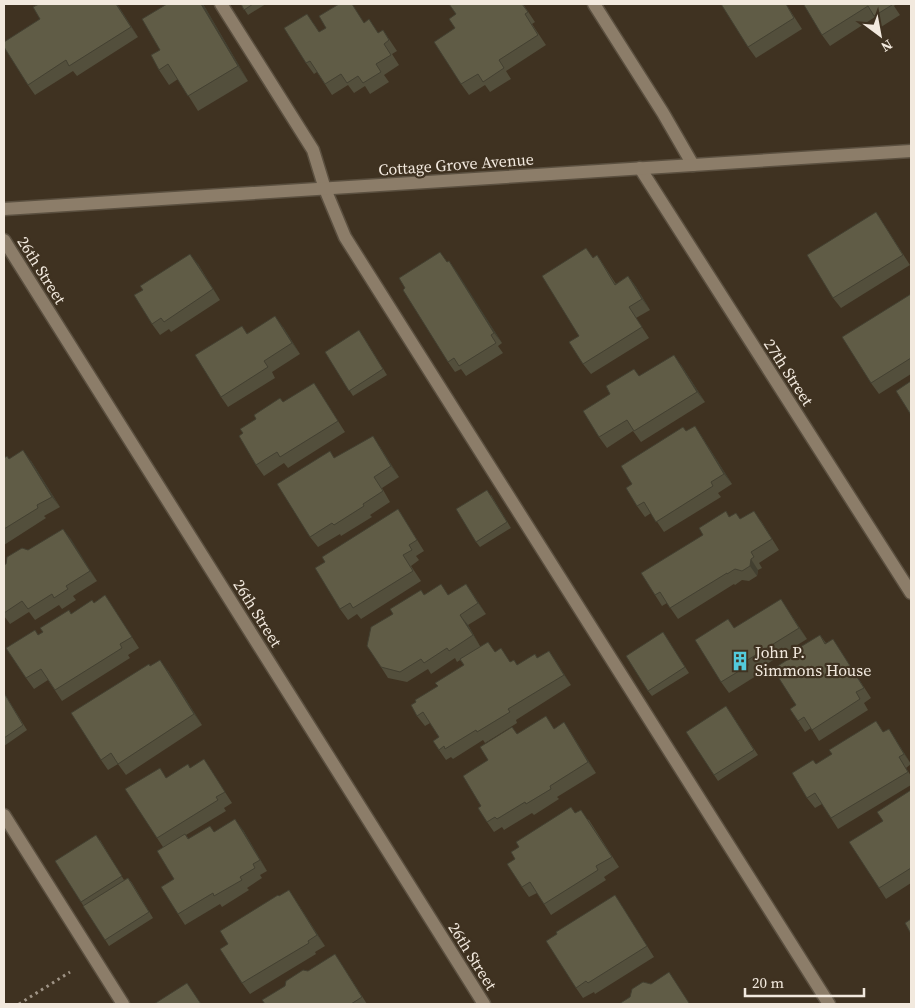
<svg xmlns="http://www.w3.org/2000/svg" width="915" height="1008" viewBox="0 0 915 1008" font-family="'Source Serif 4',serif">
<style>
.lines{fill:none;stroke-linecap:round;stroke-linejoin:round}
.minor-casing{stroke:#5b5040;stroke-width:15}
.path{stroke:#9f9486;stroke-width:3;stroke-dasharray:2.5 4;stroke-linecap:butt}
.minor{stroke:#8c7d69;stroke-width:12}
.wall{fill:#534f3c}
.shaded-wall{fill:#434031}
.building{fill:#605c46;stroke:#434031}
.labels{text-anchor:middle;stroke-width:4.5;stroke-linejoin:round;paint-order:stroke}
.street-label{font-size:16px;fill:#f2e9de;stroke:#3f3221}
.poi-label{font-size:16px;fill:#f2e9de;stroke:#3f3221;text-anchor:start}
</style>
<rect width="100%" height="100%" fill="#3f3221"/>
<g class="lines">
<defs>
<g id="minor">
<polyline points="221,4 313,150 325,189 345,237 829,1004"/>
<polyline points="594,4 663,113 693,165"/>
<polyline points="640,168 911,593"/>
<polyline points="4,209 911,151"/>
<polyline points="4,240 484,1004"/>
<polyline points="4,815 123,1004"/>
</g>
</defs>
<use href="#minor" class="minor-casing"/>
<polyline class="path" points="19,1004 70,972"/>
<use href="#minor" class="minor"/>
</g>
<g class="wall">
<polygon points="117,4 138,37 77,76 73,71 35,95 28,85"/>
<polygon points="203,4 248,81 198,111 178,79 169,85 159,70 160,50"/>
<polygon points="241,4 266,4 248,15"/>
<polygon points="523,4 535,22 532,24 546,45 506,71 511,79 490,92 485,85 469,95 461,84"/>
<polygon points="786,4 802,29 756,58 748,47"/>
<polygon points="806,4 896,4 894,6 900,15 881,27 875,17 830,46 822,35"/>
<polygon points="365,22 378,33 383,30 397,51 392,54 399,65 384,75 389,82 370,94 365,86 354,93 348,85 332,95 317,72 314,74 306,63 314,24 319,32"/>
<polygon points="876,212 910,265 841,308 833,298"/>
<polygon points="597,255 616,284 628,276 636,287 650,310 636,318 649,338 591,374 583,364 579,336 593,258"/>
<polygon points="449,261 502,343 498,346 503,353 466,376 461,369 455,372 448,362 448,262"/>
<polygon points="198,264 220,300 171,332 169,329 160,335 152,324"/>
<polygon points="911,294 911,374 879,394 871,383"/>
<polygon points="283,327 300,354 272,372 275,378 228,407 221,397 247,333"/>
<polygon points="363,336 387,375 353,396 325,352"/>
<polygon points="681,365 705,402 641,442 633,431 607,448 599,437 639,376"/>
<polygon points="321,394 345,432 288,468 284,463 264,476 256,465 243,433 283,402"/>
<polygon points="686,431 702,437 732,484 718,493 721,497 664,532 651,513 645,517 637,506 632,484"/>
<polygon points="380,447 399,477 382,488 390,502 370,515 372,517 341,536 340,534 318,547 310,537 335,458"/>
<polygon points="4,458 31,461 60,507 44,516 46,518 4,545"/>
<polygon points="491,495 511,528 480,547 476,542"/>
<polygon points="398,509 424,551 416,556 419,560 411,566 421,581 361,619 357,614 348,620 340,609 325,562"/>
<polygon points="730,517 761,521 779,550 759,563 762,568 758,570 757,576 749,581 742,580 735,585 734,584 678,619 667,603 662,606 655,595 703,535"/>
<polygon points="63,529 97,581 73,596 76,600 62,609 59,605 35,620 29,612 10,624 4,616 4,565"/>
<polygon points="466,584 486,614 468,625 480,646 495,652 510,662 517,665 537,658 549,651 571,685 516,720 517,723 485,743 483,740 453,759 451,757 446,760 439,750 439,737 430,723 425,726 417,716 438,686 464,665 460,660 457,662 455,658 431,674 428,669 407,682 388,678 381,667 424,594 448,595"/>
<polygon points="105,595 139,648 128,655 130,658 62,701 48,680 34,689 26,678 39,635 71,614 94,603"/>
<polygon points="788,610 807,639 754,672 756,676 729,693 721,682 728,619 734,628"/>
<polygon points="663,632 689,673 652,696 648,691"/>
<polygon points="820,635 826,643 840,650 871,698 864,703 868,710 819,741 811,728 805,732 798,721 796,705 795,655"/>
<polygon points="150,666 168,671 202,725 126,775 118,764 108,770 101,760"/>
<polygon points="4,693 27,730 4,746"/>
<polygon points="730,712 758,755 718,781 714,775"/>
<polygon points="554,728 571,733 596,773 557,797 559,799 534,815 532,813 504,830 502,827 494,832 487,822 481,806 517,734"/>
<polygon points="889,729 911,764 906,768 911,776 911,785 838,829 822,804 815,808 807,798 817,764 884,732"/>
<polygon points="190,768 211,770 232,803 224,808 226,811 186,835 189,839 214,832 243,830 267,871 260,875 262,878 247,888 249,890 222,907 220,904 185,925 178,914 174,879 163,847 157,838 167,778"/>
<polygon points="911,790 911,883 886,899 879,888 883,821"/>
<polygon points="575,813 589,820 619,867 604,877 606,880 551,915 537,893 529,897 522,887 515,859"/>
<polygon points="100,840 124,880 128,878 132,883 153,918 109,946 55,861"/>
<polygon points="289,890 325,946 315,952 316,954 250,994 242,983 228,944 279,896"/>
<polygon points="622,906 654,957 595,994 594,992 583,998 576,988"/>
<polygon points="342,965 367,1004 265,1004 308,971"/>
</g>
<g class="shaded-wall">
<polygon points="116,4 117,4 138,37 131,27"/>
<polygon points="201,4 203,4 248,81 238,66"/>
<polygon points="190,254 198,264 220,300 213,289"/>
<polygon points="449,261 457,272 502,343 494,333"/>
<polygon points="628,276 636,287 650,310 642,299"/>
<polygon points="275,316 283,327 300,354 292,343"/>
<polygon points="674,355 681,365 705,402 697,392"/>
<polygon points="695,426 702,437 732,484 724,474"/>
<polygon points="373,436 380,447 399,477 391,466"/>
<polygon points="23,450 31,461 60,507 52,497"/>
<polygon points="63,529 71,539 97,581 90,571"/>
<polygon points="751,559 758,570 757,576 750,566"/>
<polygon points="466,584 473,594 486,614 478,603"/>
<polygon points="781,599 788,610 807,639 799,628"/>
<polygon points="460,615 468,625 480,646 473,635"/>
<polygon points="549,651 556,661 571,685 564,675"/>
<polygon points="160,660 168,671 202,725 194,714"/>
<polygon points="564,722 571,733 596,773 588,762"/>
<polygon points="889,729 896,740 911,764 904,754"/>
<polygon points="235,819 243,830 267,871 260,860"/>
<polygon points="289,890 296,901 325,946 317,935"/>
</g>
<g class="building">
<polygon points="39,4 116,4 131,27 69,66 66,60 28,85 4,47 4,42 40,19 33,7"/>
<polygon points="167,4 201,4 238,66 188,96 168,64 159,70 151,55 160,50 142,19"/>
<polygon points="241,4 253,4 244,10"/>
<polygon points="339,4 352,4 364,23 369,19 378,33 383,30 389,40 384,44 391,55 376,64 381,72 363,83 358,76 347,83 341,74 325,84 310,61 306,63 284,28 307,14 319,32 326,28 319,16"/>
<polygon points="449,4 522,4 528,12 525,14 538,35 499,60 504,68 483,82 478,74 461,84 434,42 455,28 449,19 456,14"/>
<polygon points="721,4 786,4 794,18 748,47"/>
<polygon points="806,4 892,4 892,5 874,16 868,6 822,35 804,5"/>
<polygon points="876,212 903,255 833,298 807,255"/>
<polygon points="586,248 593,258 597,255 615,285 628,276 642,299 629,307 642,327 583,364 569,342 579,336 542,276"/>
<polygon points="440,252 447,262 449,261 494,333 491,335 496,343 459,366 454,358 448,362 403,290 405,288 399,278"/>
<polygon points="190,254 213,289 164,322 161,318 152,324 134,295 143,290 140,286"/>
<polygon points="911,294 911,358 871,383 842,337"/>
<polygon points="275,316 292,343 264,361 268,367 221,397 195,355 242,326 247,334"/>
<polygon points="359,330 383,369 349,391 325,352"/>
<polygon points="674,355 697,392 634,431 627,420 599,437 583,411 610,394 606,386 634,369 639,376"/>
<polygon points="911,381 911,415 896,391"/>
<polygon points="314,383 338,421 280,457 277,452 256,465 239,436 243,433 240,429 256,419 254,415 280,398 283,402"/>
<polygon points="695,426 724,474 711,482 713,486 656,522 644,502 637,506 626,488 632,484 621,466 683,427 686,431"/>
<polygon points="373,436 391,466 374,477 383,491 363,504 364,506 334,525 332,523 310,537 277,484 330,451 334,458"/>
<polygon points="23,450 52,497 37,505 38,508 4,529 4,458 7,456 9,459"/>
<polygon points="487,490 507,522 476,542 456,509"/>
<polygon points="398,509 417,540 409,545 412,550 403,555 413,571 353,608 350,603 340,609 315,568 325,562 322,557"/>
<polygon points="726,511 729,517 736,513 740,519 754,511 772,539 751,552 754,557 751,559 750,566 742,571 735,569 727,574 727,573 670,608 660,592 655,595 641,573 703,535 699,528"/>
<polygon points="63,529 90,571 66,586 68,589 54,598 52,594 28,609 22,601 4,613 4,565 6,564 7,557 22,548 28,550"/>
<polygon points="441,584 448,595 466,584 478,603 460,615 473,635 449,651 447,648 424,663 421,659 400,672 381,667 367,646 371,627 393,614 390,609 421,590 424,595"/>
<polygon points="105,595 132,637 120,644 122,648 55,690 41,669 26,678 6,648 35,630 38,635 43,632 40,628 69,610 71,614 92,600 94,603"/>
<polygon points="781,599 799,628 746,661 749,665 721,682 695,640 728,619 734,628"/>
<polygon points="663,632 685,667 648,691 626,656"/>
<polygon points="820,635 825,644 833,639 864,688 856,692 860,699 812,730 804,717 798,721 790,709 796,705 773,669 795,655 792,652"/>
<polygon points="488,642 495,652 501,648 510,662 514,660 517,665 535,654 537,658 549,651 564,675 508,709 510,712 477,732 476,730 445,749 444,746 439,750 433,741 439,737 423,712 417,716 411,705 416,702 415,700 438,686 435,683 464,665 460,659"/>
<polygon points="160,660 194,714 118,764 111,753 101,760 71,713 149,664 150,666"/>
<polygon points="4,693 23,725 4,738"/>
<polygon points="726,706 754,750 714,775 686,732"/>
<polygon points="546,716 554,729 564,722 588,762 550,786 551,789 526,804 525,802 497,819 495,817 487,822 478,808 481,806 463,776 488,760 480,747 512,727 517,734"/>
<polygon points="876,721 883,732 889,729 904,754 899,757 908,772 831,818 815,793 807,798 792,773 813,760 816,764 832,754 829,750"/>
<polygon points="204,759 225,792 216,797 218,800 157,838 125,789 160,768 166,778 188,764 190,768"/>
<polygon points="911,790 911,868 879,888 849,842 883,821 877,812"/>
<polygon points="571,807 575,813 581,810 612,857 596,866 598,870 544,904 530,882 522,887 507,864 515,859 511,852 519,847 516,842"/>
<polygon points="235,819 260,860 253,864 255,868 240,877 242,880 214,896 213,893 178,914 161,887 174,879 157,851 185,834 188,839 210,826 214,832"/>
<polygon points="96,835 122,876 81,902 55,861"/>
<polygon points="128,878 149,912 105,940 83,906"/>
<polygon points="289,890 317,935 308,941 309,943 242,983 220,949 228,944 220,931 278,895 279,896"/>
<polygon points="615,895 647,946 588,983 586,981 576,988 546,941 557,934 556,932"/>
<polygon points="911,919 911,934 905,923"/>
<polygon points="335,954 362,997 351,1004 265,1004 262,1000 285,986 286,981 303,970 308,971"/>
<polygon points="669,972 689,1003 688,1004 619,1004 630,997 632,989 643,982 651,984"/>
<polygon points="187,983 201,1004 154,1004"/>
</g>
<defs>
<symbol id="building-bare" viewBox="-9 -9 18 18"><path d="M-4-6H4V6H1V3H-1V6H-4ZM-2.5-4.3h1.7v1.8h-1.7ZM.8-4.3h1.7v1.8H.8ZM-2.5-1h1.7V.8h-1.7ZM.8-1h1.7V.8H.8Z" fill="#53cbdc" stroke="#3f3221" stroke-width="2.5" paint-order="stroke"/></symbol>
</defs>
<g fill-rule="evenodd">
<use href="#building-bare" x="726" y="647" width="28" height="28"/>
</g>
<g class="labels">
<g class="street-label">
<text transform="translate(456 164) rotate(-4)" y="6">Cottage Grove Avenue</text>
<text transform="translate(42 270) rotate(58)" y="6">26th Street</text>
<text transform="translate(789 372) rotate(57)" y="6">27th Street</text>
<text transform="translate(258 613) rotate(58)" y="6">26th Street</text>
<text transform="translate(473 956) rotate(58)" y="6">26th Street</text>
</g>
<g class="poi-label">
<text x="755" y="658">John P.<tspan x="755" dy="18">Simmons House</tspan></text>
</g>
</g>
<rect width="915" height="1008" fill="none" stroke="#f2e9de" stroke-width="10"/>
<g transform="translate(880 35) rotate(148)" stroke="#3f3221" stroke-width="4" paint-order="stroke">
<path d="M0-4L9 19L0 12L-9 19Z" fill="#f2e9de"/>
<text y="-8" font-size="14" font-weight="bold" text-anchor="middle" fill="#f2e9de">N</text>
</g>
<path d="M745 988v8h119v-8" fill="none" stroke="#f2e9de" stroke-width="2.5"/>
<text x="752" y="988" font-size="15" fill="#f2e9de" stroke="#3f3221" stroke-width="4" paint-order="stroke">20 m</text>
</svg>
